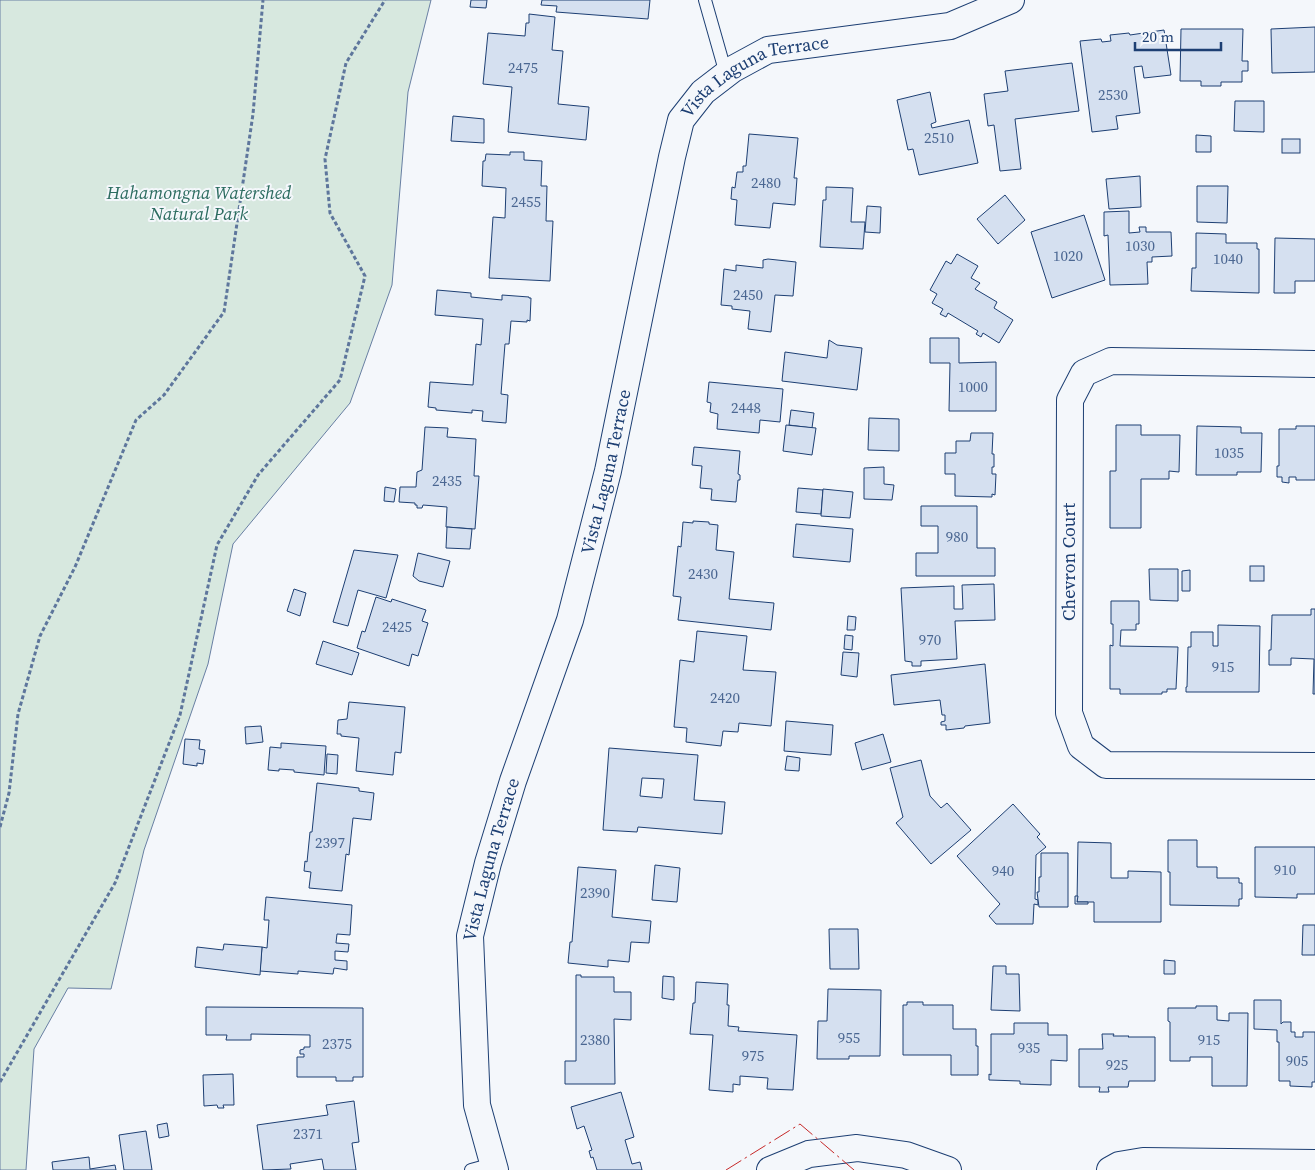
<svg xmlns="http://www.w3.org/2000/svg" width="1315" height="1170" viewBox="0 0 1315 1170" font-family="'Source Serif 4',serif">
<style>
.green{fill:#d7e8df;stroke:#687fa3}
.building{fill:#d5e0f0;stroke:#1d3f73;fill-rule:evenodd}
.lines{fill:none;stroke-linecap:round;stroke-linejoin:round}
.lane-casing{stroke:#1d3f73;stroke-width:14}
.street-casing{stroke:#1d3f73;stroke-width:28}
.path{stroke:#5e769c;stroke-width:3;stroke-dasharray:4 2.5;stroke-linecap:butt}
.lane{stroke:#f4f7fb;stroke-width:12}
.street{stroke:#f4f7fb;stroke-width:26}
.power{stroke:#c62828;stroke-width:1;stroke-dasharray:18 4 2.5 4;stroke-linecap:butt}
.labels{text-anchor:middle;stroke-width:4;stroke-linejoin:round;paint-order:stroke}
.number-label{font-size:15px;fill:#4b6792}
.street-label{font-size:18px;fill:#1d3f73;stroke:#f4f7fb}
.park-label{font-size:18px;font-style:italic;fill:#2c6c60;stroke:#f4f7fb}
</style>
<rect width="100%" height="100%" fill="#f4f7fb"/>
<polygon class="green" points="0,0 431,0 408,92 392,285 350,403 233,544 208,664 144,850 111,989 68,988 34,1049 26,1170 0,1170"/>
<g class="building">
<polygon points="471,0 487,0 486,8 470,7"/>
<polygon points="542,0 650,0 648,19 556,12 557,6 541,5"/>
<polygon points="529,14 555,17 552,50 563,51 558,104 589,107 586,140 508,132 512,87 483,84 488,33 525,36 526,23 529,23"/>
<polygon points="1315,27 1315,72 1272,73 1271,29"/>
<polygon points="1181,29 1243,29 1242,61 1248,61 1248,71 1242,71 1242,82 1221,82 1221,86 1201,86 1201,81 1180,81"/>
<polygon points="1164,30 1171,75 1144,78 1142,66 1134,67 1140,113 1116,116 1118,129 1092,132 1080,41 1101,39 1102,42 1111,41 1110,35 1129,33 1130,35"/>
<polygon points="1072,63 1079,111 1015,119 1021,169 1000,171 994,125 988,126 984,94 1008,91 1005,71"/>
<polygon points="930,92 936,122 931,124 932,128 969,120 978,163 919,175 913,149 908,150 897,100"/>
<polygon points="1235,101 1264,101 1264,132 1234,131"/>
<polygon points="453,116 484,119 484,143 451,141"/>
<polygon points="749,134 798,138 794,178 797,178 795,205 773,203 770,228 735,225 737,200 731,199 732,187 735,188 737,172 743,172 743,166 746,166"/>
<polygon points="1196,135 1211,136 1211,152 1196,152"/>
<rect x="1282" y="139" width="18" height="14"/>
<polygon points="510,152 524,152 524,160 542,161 541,186 547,186 546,221 553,221 550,281 489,278 493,217 505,218 506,188 482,186 483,161 485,161 486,154 510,155"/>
<polygon points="1140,176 1141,207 1109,209 1106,179"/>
<polygon points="1197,186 1228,186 1227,223 1197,222"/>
<polygon points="826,187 853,188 851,222 865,222 863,249 820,247 823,200 826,200"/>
<polygon points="1005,195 1025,220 998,244 977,219"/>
<polygon points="867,206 881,207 880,233 865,232"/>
<polygon points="1129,211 1129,233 1140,232 1139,227 1146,227 1146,232 1171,232 1172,256 1152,257 1152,262 1147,262 1148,284 1110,285 1108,235 1104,236 1104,212"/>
<polygon points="1084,215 1105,280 1052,298 1031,232"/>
<polygon points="1196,233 1226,234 1226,243 1257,243 1257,249 1259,249 1259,293 1191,291 1192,268 1196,268"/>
<polygon points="1275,238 1315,239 1315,281 1295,281 1295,293 1274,293"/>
<polygon points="957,254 978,266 971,278 980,283 975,289 997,302 994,308 1013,320 999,343 983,333 981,337 976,334 978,331 948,313 946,317 940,314 943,309 932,303 937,294 930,290 946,261 951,264"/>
<polygon points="768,259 796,262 793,296 775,295 771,332 748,329 750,311 732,309 732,306 721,305 724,269 736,271 736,265 763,268 763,260"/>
<polygon points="437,290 471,293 471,297 502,300 502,295 529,297 529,298 531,298 530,321 527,320 527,322 511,321 509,344 505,344 501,394 508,395 506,423 482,421 483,411 472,410 472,413 436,410 436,408 428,407 430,382 473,385 476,344 481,345 483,319 435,315"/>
<polygon points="930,338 959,338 959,363 996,362 996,411 949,411 950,363 930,363"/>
<polygon points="829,340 837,345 862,348 857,390 782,381 785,352 827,358"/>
<polygon points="709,382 783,389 780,422 760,420 759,433 717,429 718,414 710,412 711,403 707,402"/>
<polygon points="791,410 814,413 812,428 789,425"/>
<polygon points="869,418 899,419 899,451 868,450"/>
<polygon points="786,425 816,428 812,455 783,451"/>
<polygon points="1116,425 1141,425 1141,435 1180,435 1179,472 1169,471 1169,479 1141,479 1141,528 1110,528 1110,471 1116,471"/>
<polygon points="1197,426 1241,427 1241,433 1262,433 1261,472 1237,472 1237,475 1196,475"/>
<polygon points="1296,426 1315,426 1315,480 1296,480 1296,477 1289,477 1289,483 1282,482 1282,477 1277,477 1277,466 1279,466 1279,429 1296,429"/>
<polygon points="425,427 448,428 447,437 476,439 474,476 479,476 475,529 446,527 447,507 423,505 422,508 417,508 417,505 415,505 415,503 399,502 400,487 416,487 417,472 422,470"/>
<polygon points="971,433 993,433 992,454 994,454 994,467 992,467 992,474 996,474 995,495 992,494 992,497 955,496 955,474 945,474 945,453 956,453 956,441 970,441"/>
<polygon points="694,447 740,451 738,474 740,475 740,480 738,480 736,502 711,500 712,489 700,488 702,466 692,465"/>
<polygon points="884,467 884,484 894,485 892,500 864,499 864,468"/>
<polygon points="385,487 396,489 394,502 384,501"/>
<polygon points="798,488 823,490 821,514 796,512"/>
<polygon points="823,489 853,492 850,518 821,516"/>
<polygon points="921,506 977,506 977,548 995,548 995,576 916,576 916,553 938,553 938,526 921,526"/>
<polygon points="693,521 709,522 709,524 718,525 716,550 734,552 729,599 774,603 771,630 678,620 681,597 673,596 678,546 681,547 683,522 693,523"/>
<polygon points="796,524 853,529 850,562 793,557"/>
<polygon points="447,527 472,529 470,549 446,548"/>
<polygon points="354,550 398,555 386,598 358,590 348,626 333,622"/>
<polygon points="418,553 450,561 443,587 419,581 413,576"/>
<rect x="1250" y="566" width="14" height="15"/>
<polygon points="1149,569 1178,569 1178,601 1150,600"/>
<polygon points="1190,570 1190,591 1182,591 1182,571"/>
<polygon points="994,584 995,620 955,621 957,659 921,661 921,666 912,666 912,662 905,661 901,588 954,586 954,609 963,609 962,585"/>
<polygon points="294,589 306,593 300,616 287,611"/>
<polygon points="376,597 391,602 392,599 426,610 422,621 428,623 418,656 412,654 409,666 357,648 362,631 365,632"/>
<polygon points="1111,601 1139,601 1139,624 1136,624 1136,630 1121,630 1120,646 1178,647 1176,689 1167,689 1167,692 1162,692 1162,694 1120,694 1120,689 1110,689 1110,645 1113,646 1113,624 1111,624"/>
<polygon points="1311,609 1315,609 1315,694 1313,694 1314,659 1291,658 1291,665 1269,665 1269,650 1271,650 1272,615 1311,615"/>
<polygon points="848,616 856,617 855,630 847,630"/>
<polygon points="1218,625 1260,626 1259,692 1186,692 1186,687 1187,687 1188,647 1191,647 1191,632 1213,632 1213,646 1218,646"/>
<polygon points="697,631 747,636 743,670 776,672 771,726 739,723 738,732 723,731 721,746 686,742 687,728 674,727 680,660 694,662"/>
<polygon points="845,635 853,636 852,650 844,649"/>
<polygon points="323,641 359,653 352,675 316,664"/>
<polygon points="843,652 859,653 857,677 841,675"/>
<polygon points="985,664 990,723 965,726 964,728 946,730 946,725 941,725 941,722 945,721 945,715 942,715 940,700 894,705 891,675"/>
<polygon points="349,702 405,707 401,753 395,752 393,775 356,771 359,738 341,736 341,734 337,734 338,720 347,719"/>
<polygon points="786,721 833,725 831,755 784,751"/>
<polygon points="261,726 263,742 246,744 245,727"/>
<polygon points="883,734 891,762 862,770 855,743"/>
<polygon points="185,739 200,740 199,749 205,750 203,764 197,763 197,766 183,764"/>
<polygon points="281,743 326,746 324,775 294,772 294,770 279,769 279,771 268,770 270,747 281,748"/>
<path d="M609 748 698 755 694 800 725 802 722 834 638 827 637 832 603 830ZM642 778 664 779 662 798 640 796Z"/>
<polygon points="327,754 338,755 337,774 326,773"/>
<polygon points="787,756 800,758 799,771 785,770"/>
<polygon points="921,760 930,796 941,808 947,803 971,830 931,864 896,823 903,817 890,768"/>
<polygon points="317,783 359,788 359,791 374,793 371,820 353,818 349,855 346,854 342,891 309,888 311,872 304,871 305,861 307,862 310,832 312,832"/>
<polygon points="1013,804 1040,834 1037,837 1046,847 1036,855 1035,899 1038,900 1038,905 1034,904 1033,924 996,924 989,916 1000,904 957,856"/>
<polygon points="1168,840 1197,840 1197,867 1217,867 1217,878 1239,878 1239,883 1242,883 1242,899 1239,899 1239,906 1170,905 1170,872 1168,872"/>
<polygon points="1078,842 1111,843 1111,878 1128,878 1128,871 1161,872 1161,922 1094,922 1094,902 1077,902"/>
<polygon points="1255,847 1315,847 1315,894 1297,894 1297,898 1255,897"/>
<polygon points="1041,853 1068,853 1068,907 1039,907 1037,892 1039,892 1039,877 1041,877"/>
<polygon points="655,865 680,868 677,902 652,900"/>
<polygon points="578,867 616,870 612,917 651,921 649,943 631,942 629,962 608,960 608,967 568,963 570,942 572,942"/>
<polygon points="1075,896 1078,896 1077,902 1088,902 1088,904 1075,904"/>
<polygon points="266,897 352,905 350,935 337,934 336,943 349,944 348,952 335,951 335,960 347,961 347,970 334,968 333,974 298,971 298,974 260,971 262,947 267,948 269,920 264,920"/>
<polygon points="1303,925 1315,925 1315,955 1302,955"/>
<polygon points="829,929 858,929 859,969 830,969"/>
<polygon points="224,944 262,947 260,975 195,967 197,947 223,950"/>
<polygon points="1164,960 1175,961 1175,974 1164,974"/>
<polygon points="993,966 1006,966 1006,974 1019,974 1020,1011 991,1010"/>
<polygon points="576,975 581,975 581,977 614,977 614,992 631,992 631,1020 614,1019 615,1084 565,1084 565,1061 576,1061"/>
<polygon points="663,976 674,977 674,1000 662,998"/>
<polygon points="696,982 728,984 727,1005 729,1005 728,1026 739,1027 738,1031 797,1035 793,1090 767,1089 768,1078 740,1076 740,1085 733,1084 733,1092 709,1090 713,1035 690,1034 693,1003 695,1003"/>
<polygon points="828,989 881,990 880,1056 849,1056 849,1059 817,1059 818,1021 827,1021"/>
<polygon points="1254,1000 1281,1000 1281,1024 1283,1022 1291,1022 1291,1032 1295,1032 1295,1037 1303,1037 1303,1032 1315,1032 1315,1082 1312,1082 1312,1087 1290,1086 1290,1081 1279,1081 1279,1042 1277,1042 1277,1030 1254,1029"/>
<polygon points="907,1002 923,1002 923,1005 953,1005 953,1029 976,1029 976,1046 978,1046 978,1075 951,1075 951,1055 903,1055 903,1005 907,1005"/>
<polygon points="1196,1006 1217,1006 1217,1020 1229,1021 1229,1013 1248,1013 1247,1086 1212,1086 1212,1057 1190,1057 1190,1061 1170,1061 1170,1022 1168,1021 1168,1008 1196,1008"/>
<polygon points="206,1007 363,1008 363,1077 353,1077 353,1081 336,1081 336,1077 297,1077 297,1057 304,1057 304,1054 300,1054 300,1050 304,1049 304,1047 310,1047 310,1035 251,1034 251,1040 226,1040 227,1035 206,1035"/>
<polygon points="1014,1023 1048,1023 1048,1035 1067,1035 1067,1061 1051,1060 1051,1085 1020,1084 1020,1081 989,1080 989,1074 991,1075 991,1034 1014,1034"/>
<polygon points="1102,1034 1114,1034 1113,1036 1129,1036 1128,1037 1155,1037 1155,1081 1129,1081 1128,1087 1108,1087 1109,1092 1099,1092 1100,1087 1079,1087 1079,1049 1103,1049"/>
<polygon points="233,1074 234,1105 223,1105 224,1108 218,1108 217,1105 204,1106 203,1075"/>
<polygon points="621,1092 634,1137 625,1140 632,1164 640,1162 642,1170 597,1170 593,1157 591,1158 589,1151 592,1150 584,1126 577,1129 571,1107"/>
<polygon points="354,1101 359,1142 352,1143 356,1170 324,1170 322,1159 290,1164 291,1169 263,1170 257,1125 328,1115 326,1105"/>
<polygon points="167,1123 169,1136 159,1138 157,1125"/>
<polygon points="146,1131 152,1170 124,1170 119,1135"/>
<polygon points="89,1157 90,1169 115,1165 116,1170 53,1170 52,1162"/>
</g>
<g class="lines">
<defs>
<g id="lane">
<polyline points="705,0 726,74"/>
<polyline points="471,1170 493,1164"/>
</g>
<g id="street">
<polyline points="1315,364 1111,361 1084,373 1070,400 1069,713 1081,746 1106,765 1315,766"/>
<path id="s1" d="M495 1170 477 1105 470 936 488 863 513 781 570 620 608 471 672 157 681 120 703 92 733 69 768 50 950 26 1011 0"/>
<polyline points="770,1170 809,1154 857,1148 906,1155 948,1170"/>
<polyline points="1110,1170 1119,1165 1143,1161 1315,1163"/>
</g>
</defs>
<use href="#lane" class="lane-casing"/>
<use href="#street" class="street-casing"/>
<g class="path">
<polyline points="0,827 9,793 18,714 40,636 75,567 136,420 164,395 224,312 253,114 263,0"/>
<polyline points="0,1082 115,883 180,715 217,545 258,475 340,380 365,276 330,213 325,159 346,63 385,0"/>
</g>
<use href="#lane" class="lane"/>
<use href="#street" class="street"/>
<polyline class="power" points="726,1170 800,1124 854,1170"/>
</g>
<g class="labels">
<g class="number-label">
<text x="523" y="73">2475</text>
<text x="1113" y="100">2530</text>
<text x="939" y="143">2510</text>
<text x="766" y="188">2480</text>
<text x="526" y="207">2455</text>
<text x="1140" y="251">1030</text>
<text x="1068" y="261">1020</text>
<text x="1228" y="264">1040</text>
<text x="748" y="300">2450</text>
<text x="973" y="392">1000</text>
<text x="746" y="413">2448</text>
<text x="1229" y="458">1035</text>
<text x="447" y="486">2435</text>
<text x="957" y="542">980</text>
<text x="703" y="579">2430</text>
<text x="397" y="632">2425</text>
<text x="930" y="645">970</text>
<text x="1223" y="672">915</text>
<text x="725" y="703">2420</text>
<text x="330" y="848">2397</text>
<text x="1285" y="875">910</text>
<text x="1003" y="876">940</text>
<text x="595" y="898">2390</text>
<text x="849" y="1043">955</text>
<text x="595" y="1045">2380</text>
<text x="1209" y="1045">915</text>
<text x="337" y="1049">2375</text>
<text x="1029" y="1053">935</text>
<text x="753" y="1061">975</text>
<text x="1297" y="1066">905</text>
<text x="1117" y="1070">925</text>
<text x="308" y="1139">2371</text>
</g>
<g class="street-label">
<text dy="6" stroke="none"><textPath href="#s1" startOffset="1171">Vista Laguna Terrace</textPath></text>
<text dy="6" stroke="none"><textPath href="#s1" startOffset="721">Vista Laguna Terrace</textPath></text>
<text transform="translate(1069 562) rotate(-90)" y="6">Chevron Court</text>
<text dy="6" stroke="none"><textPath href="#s1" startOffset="316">Vista Laguna Terrace</textPath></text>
</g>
<g class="park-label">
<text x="199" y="199">Hahamongna Watershed<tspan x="199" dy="21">Natural Park</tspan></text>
</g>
</g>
<path d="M1135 42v8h86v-8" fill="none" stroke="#1d3f73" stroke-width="2.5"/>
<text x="1142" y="42" font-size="15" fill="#1d3f73" stroke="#f4f7fb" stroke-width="4" paint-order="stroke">20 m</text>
</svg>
